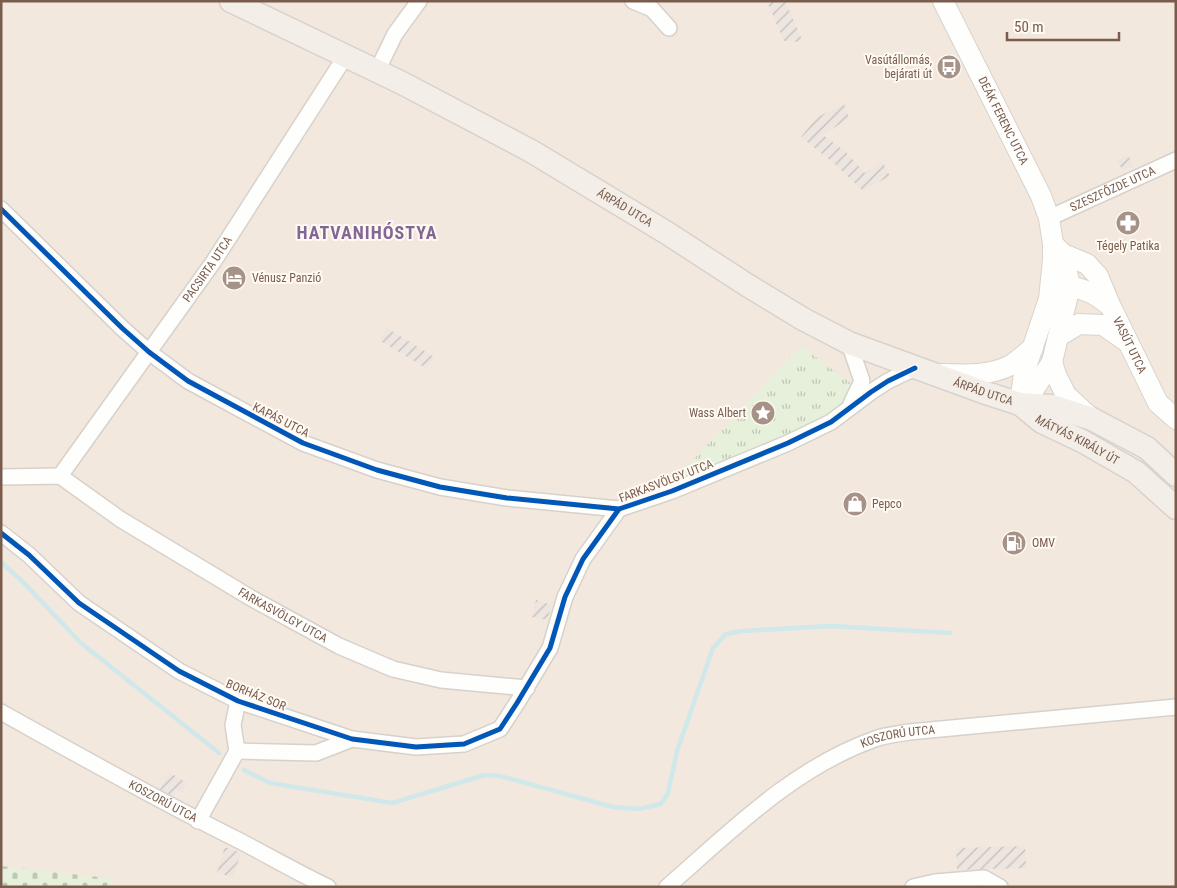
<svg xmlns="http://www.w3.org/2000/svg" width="1177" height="888" viewBox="0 0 1177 888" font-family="'Roboto Condensed',sans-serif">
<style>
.residential{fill:#f2e8de}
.industrial{fill:url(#industrial-furrows)}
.grass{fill:url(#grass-tufts)}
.cemetery{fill:url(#cemetery-stones)}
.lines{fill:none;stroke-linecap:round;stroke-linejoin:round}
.stream{stroke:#d0e8ea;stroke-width:4.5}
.street-casing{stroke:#d7d1cb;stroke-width:18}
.secondary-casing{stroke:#d9d2cb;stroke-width:22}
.primary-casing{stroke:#dad1cc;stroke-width:25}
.street{stroke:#fefefd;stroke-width:15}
.secondary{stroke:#fefefd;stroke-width:20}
.primary{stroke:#f3eee8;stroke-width:22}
.cycleway-casing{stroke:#fffaf3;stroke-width:8}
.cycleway{stroke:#0057b8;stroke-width:5}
.labels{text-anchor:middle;stroke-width:4;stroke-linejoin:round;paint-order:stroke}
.poi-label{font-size:12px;fill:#7a5c4d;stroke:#fffaf3;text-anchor:start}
.street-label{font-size:12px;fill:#7a5c4d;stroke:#fffaf3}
.district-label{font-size:18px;font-weight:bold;letter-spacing:1px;fill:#846695;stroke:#fffaf3}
</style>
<defs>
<pattern id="industrial-furrows" width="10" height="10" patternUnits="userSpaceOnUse" patternTransform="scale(1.25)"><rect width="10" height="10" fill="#ede5e0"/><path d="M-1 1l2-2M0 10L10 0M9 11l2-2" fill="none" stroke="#c5bdb8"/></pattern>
<pattern id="grass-tufts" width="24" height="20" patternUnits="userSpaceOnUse" patternTransform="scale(1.25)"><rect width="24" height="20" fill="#e7f0db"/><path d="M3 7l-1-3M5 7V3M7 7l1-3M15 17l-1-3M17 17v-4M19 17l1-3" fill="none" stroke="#c0c6b4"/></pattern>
<pattern id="cemetery-stones" width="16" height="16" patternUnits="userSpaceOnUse" patternTransform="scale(1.25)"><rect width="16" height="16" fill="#e7f0db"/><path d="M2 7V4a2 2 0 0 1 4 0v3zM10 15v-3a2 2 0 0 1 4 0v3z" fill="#c0c6b4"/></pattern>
</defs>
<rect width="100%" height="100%" fill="#f9f5f0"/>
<rect class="residential" x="1" y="1" width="1175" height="886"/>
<g class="industrial">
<polygon points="770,1 785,1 803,42 784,41 768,4 771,3"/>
<polygon points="844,104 849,118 823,135 846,152 865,173 882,161 890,176 863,191 836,165 801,137 816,118"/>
<polygon points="1128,155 1133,166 1123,171 1117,160"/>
<polygon points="387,328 434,357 427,369 379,340"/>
<polygon points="536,600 552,605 547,620 532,617"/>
<polygon points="169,772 187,783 182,792 177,790 172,798 159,791"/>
<polygon points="1025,846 1026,868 957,870 956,848"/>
<polygon points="225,847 241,853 233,878 217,872"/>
</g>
<polygon class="grass" points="801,346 853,385 842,407 823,421 668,486"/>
<polygon class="cemetery" points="1,866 116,879 109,887 1,887"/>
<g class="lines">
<g class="stream">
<polyline points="1,562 24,583 81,643 219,753"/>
<polyline points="244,770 270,783 392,803 485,775 500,776 613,807 639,809 661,804 668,793 677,751 713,648 726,634 742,631 831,626 950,633"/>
</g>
<defs>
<g id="street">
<polyline points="633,1 652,9 669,28"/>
<polyline points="377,71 395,34 419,1"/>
<polyline points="1,209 122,328 149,352 188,381 303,443 377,470 440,487 507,498 619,509"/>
<path id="s1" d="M1049 218 1176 160"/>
<polyline points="849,343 862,381 851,404"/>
<path id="s2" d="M60 476 214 261 345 57"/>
<path id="s3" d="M1 477 60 476 120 519 251 598 339 646 393 669 441 680 527 688"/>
<polyline points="1,533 29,555 79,603 179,671 238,701 352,739 416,747 464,744 500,729 517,703 550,648 565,597 583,559 619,509 672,491 788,443 831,422 871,392 888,381 915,368"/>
<path id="s4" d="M1 712C80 756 159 801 240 841 269 856 298 873 328 887"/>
<polyline points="237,751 316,753 352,739"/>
<polyline points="198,821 237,751 233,725 238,701"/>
<path id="s5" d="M667 887C731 831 793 768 875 739 886 735 898 734 909 732L1176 707"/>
<polyline points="913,887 935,882 984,878 1000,887"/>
</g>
<g id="secondary">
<path id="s6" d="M943 1 1041 196 1049 218 1053 244V260L1049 299 1024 373 1020 404"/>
<polyline points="1063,254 1087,264 1098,276 1110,305"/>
<path id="s7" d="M1070 286C1089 291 1096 294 1111 307L1158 403 1176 419"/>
<polyline points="1059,336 1079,324 1103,325 1126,341"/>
<polyline points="1052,362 1056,375 1066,395 1092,419"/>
<path d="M942 374C966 375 990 376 1011 365 1019 360 1026 353 1033 348"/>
<polyline points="1020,404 1030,395 1052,362 1070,286 1063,254 1055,246"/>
</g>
<g id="primary">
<path id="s8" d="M231 1 402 83 531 151 667 233 747 285 803 319 849 343 983 392 1020 404 1052 406 1092 419 1147 448 1176 475"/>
<path id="s9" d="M1020 404 1042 422 1082 441 1136 472 1176 508"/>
</g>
</defs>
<use href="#street" class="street-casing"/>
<use href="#secondary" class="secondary-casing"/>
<use href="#primary" class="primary-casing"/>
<use href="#street" class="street"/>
<use href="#secondary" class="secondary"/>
<use href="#primary" class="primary"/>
<defs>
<g id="cycleway">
<polyline points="1,209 122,328 149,352 188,381 303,443 377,470 440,487 507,498 619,509"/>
<polyline points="1,533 29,555 79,603 179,671 238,701 352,739 416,747 464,744 500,729 517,703 550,648 565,597 583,559 619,509 672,491 788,443 831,422 871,392 888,381 915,368"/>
</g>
</defs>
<use href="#cycleway" class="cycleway-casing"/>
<use href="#cycleway" class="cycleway"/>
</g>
<defs>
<symbol id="bus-disc" viewBox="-11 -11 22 22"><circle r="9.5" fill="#a69286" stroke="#fffaf3"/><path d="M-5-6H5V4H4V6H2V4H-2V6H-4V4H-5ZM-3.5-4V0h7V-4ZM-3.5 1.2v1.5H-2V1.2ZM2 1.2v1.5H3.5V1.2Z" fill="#fff"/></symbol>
<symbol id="pharmacy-disc" viewBox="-11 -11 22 22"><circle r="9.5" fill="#a69286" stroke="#fffaf3"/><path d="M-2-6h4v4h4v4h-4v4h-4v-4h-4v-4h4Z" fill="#fff"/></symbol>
<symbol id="hotel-disc" viewBox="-11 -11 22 22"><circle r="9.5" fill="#a69286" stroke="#fffaf3"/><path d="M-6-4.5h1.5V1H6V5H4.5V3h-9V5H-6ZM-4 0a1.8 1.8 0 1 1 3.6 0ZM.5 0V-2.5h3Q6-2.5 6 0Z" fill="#fff"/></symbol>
<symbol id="sight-disc" viewBox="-11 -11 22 22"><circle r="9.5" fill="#a69286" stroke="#fffaf3"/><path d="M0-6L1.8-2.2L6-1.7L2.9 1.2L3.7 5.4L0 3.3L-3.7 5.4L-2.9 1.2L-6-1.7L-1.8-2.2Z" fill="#fff"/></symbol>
<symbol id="shop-disc" viewBox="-11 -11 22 22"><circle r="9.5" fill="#a69286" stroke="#fffaf3"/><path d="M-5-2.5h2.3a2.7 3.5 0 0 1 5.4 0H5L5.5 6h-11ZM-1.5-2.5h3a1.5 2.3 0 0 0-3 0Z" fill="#fff"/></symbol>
<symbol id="fuel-disc" viewBox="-11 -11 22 22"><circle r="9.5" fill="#a69286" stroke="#fffaf3"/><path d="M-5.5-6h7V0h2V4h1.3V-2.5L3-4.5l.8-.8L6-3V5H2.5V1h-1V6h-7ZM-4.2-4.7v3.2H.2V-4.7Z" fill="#fff"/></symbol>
</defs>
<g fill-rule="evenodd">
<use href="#bus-disc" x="935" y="53" width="28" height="28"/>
<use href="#pharmacy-disc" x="1114" y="209" width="28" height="28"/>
<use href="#hotel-disc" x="220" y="264" width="28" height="28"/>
<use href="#sight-disc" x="749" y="399" width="28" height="28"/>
<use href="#shop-disc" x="841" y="490" width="28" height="28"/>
<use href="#fuel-disc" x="1000" y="529" width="28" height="28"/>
</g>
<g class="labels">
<g class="poi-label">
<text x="932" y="64" text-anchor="end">Vasútállomás,<tspan x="932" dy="14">bejárati út</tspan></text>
<text x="1128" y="250" text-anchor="middle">Tégely Patika</text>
<text x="252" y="282">Vénusz Panzió</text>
<text x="746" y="417" text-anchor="end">Wass Albert</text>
<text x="872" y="508">Pepco</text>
<text x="1032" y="547">OMV</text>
</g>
<g class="street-label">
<text dy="4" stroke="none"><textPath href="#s6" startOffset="134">DEÁK FERENC UTCA</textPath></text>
<text dy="4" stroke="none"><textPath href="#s1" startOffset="70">SZESZFŐZDE UTCA</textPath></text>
<text dy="4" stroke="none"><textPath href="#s8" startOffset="445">ÁRPÁD UTCA</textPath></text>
<text dy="4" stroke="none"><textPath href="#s2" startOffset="254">PACSIRTA UTCA</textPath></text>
<text dy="4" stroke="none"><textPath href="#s7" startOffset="89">VASÚT UTCA</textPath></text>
<text dy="4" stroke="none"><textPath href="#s8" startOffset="850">ÁRPÁD UTCA</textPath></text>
<text transform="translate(281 420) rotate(27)" y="4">KAPÁS UTCA</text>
<text dy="4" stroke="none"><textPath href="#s9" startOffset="68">MÁTYÁS KIRÁLY ÚT</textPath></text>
<text transform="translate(666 481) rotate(-21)" y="4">FARKASVÖLGY UTCA</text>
<text dy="4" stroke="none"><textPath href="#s3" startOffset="322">FARKASVÖLGY UTCA</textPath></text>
<text transform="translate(256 695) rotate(22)" y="4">BORHÁZ SOR</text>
<text dy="4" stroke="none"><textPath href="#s5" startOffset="280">KOSZORÚ UTCA</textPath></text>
<text dy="4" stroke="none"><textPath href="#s4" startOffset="185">KOSZORÚ UTCA</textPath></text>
</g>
<g class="district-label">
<text x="367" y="239">HATVANIHÓSTYA</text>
</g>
</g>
<rect width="1177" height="888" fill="none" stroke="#7a5c4d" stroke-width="5"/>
<path d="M1007 32v8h112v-8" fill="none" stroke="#7a5c4d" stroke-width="2.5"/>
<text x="1014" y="32" font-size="15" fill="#7a5c4d" stroke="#fffaf3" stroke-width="4" paint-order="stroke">50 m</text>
</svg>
